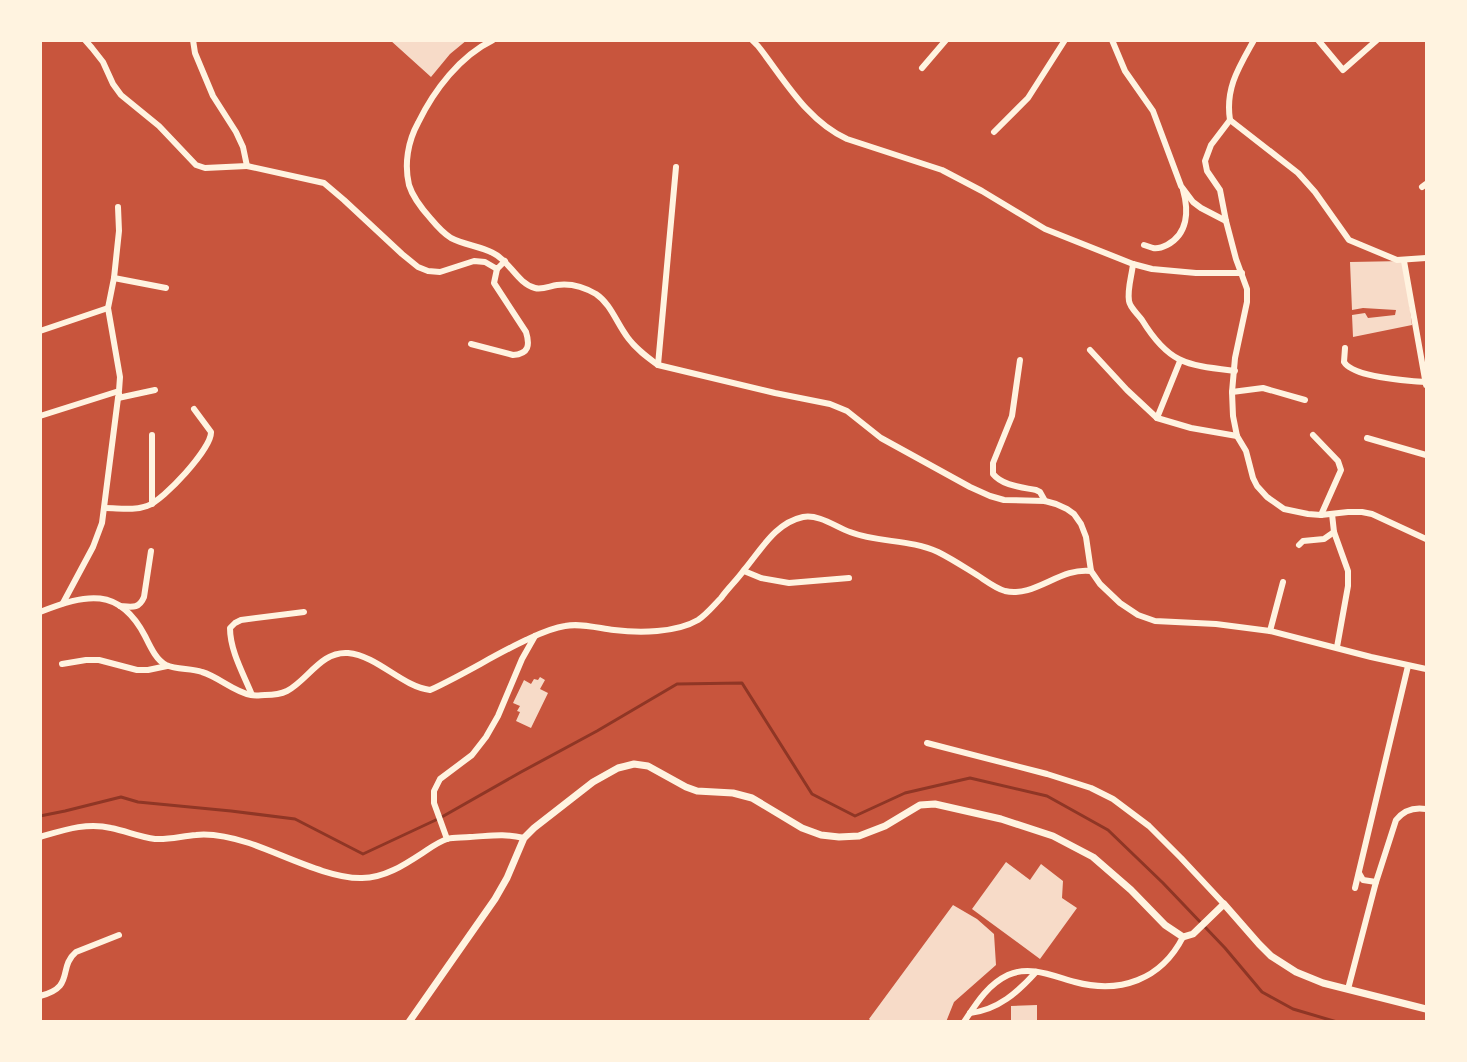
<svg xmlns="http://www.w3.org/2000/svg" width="1467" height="1062" viewBox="0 0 1467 1062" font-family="Commissioner,sans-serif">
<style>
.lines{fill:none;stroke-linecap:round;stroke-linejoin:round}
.stream{stroke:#8f3625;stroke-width:3}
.building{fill:#f7dbc8}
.minor{stroke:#fff3e0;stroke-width:6}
.tertiary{stroke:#fff3e0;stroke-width:7}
</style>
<rect width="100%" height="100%" fill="#c8553d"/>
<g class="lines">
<polyline class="stream" points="40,816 65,811 121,797 138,802 231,811 295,819 363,854 440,818 521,772 597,731 677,684 742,683 812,794 855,816 905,793 970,778 1047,796 1108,830 1163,883 1225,948 1262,992 1293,1009 1337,1022"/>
</g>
<g class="building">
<polygon points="390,40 467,40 450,54 431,77"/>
<polygon points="1404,261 1412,325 1353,337 1352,315 1365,313 1368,318 1395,315 1396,310 1363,308 1352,310 1350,262"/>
<polygon points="540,677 545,680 540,689 548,693 531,728 516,721 520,712 517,711 520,706 513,703 524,680 531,684 534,679 538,680"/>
<polygon points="1006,862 1030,880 1041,864 1063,881 1062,898 1077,908 1040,959 972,909"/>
<polygon points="953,905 977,919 994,934 996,965 954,1002 946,1022 872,1022 869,1019"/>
<polygon points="1037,1005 1037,1022 1011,1022 1011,1006"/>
</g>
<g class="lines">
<g class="minor">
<polyline points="85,40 92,48 103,62 113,84 121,95 159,126 196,165 205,168 247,166 243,147 236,132 213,96 195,53 193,40"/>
<path d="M493 40C460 56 434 90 418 123 408 141 404 164 409 185 413 198 422 209 431 219 436 225 443 233 451 238 464 245 480 246 493 253 510 261 517 283 535 288 542 290 550 286 557 285 571 283 584 287 596 294 611 304 617 324 628 338 636 349 647 357 658 365L775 393 830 404 847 411 881 438 901 449 970 487 990 496 1004 500 1045 501 1056 504 1067 509 1074 514 1081 524 1086 537 1091 571 1100 584 1120 603 1138 615 1155 621 1216 624 1270 631 1371 657 1426 669"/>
<path d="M752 40 758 46C784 79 807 121 847 139L942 170 982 191 1045 229 1133 264 1152 269 1196 273H1242"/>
<polyline points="1112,40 1125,71 1153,111 1181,186 1193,202 1201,208 1226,221"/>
<path d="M1254 40C1239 67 1225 88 1230 120L1298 173 1315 192 1349 240 1397 260 1426 258"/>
<polyline points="1318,40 1343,70 1377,40"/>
<polyline points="922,68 946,40"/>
<polyline points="1230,120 1211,145 1205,161 1207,171 1220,190 1226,221 1236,259 1247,289 1247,302 1235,358 1232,392 1233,416 1237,436 1246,451 1253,478 1257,486 1267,497 1284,509 1308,514 1321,515 1348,512 1362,512 1372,514 1426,539"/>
<polyline points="994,132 1028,98 1065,40"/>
<polyline points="247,166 324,183 344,200 402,254 418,267 428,271 440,272 474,261 485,262 497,269 505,261"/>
<polyline points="1422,187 1426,184"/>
<path d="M1144 245C1147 246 1150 247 1153 248 1158 249 1163 247 1167 245 1188 234 1189 211 1183 190"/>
<polyline points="1404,261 1426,385"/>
<path d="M1133 264C1132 275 1127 289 1129 301 1130 308 1138 314 1142 320 1169 364 1186 365 1235 371"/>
<polyline points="114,278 166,288"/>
<polyline points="40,331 108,308"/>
<path d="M471 344 513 355C529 354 530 345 526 332L494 283 497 269"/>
<path d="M1345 348 1344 362C1353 377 1408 381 1426 382"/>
<polyline points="1090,350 1127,390 1157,418 1191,428 1237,436"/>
<path d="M1020 360 1012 416 993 463V474C1003 486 1021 487 1036 490L1040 492 1045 501"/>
<polyline points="658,365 676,167"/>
<polyline points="1232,392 1263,388 1305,400"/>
<polyline points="119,394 118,398 155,390"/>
<polyline points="40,416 119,391 120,377 108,308 114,278 119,231 118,207"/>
<polyline points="1157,418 1180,361"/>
<polyline points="1313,435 1338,461 1341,470 1321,515"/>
<polyline points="1367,438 1426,455"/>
<polyline points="152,504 152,435"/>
<path d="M105 508C119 508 134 511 147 506 164 500 212 448 211 432L194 409"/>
<polyline points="1332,514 1334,532 1348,571 1348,586 1337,647"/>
<polyline points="1299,545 1303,541 1324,539 1334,532"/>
<polyline points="744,571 761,578 789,583 849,578"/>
<polyline points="63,603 93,547 102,523 118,398"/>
<path d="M120 606C132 607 139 609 144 597L151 551"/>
<path d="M40 612C86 594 119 586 145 636 150 646 156 660 166 665 177 670 191 668 202 672 219 677 234 692 251 695 256 696 261 695 265 695 272 695 281 694 287 691 308 680 321 651 348 653 378 656 401 686 430 690 463 675 494 655 526 640 539 634 551 628 565 626 581 623 598 628 614 630 639 633 676 633 698 620 707 614 714 605 721 598 728 588 737 580 744 570 761 550 775 523 803 517 819 514 836 527 850 532 878 543 910 539 938 552 952 559 964 567 977 575 985 580 995 588 1005 591 1035 598 1060 567 1091 571"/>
<polyline points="1270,631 1283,582"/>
<polyline points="62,664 86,660 99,660 137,670 148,670 167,666"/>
<path d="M252 695C244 675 230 651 230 628L235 623 241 620 304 612"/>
<polyline points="927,743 1047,774 1091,788 1113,799 1149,826 1181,858 1224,904"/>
<path d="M40 837C64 830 87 822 111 828 126 831 140 837 155 839 169 840 182 836 196 835 213 833 233 838 249 843 282 854 329 879 362 878 386 878 407 863 427 850 433 846 441 841 447 839 454 837 463 838 470 837 490 836 503 833 524 838"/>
<polyline points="447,839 434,803 434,791 440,779 472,755 486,737 498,716 522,659 535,636"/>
<polyline points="1359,873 1363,880 1376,882"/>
<polyline points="1355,888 1408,666"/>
<path d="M1348 989 1376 882 1396 820C1404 810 1414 807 1426 809"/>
<path d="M40 996C76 987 57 968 76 952L119 935"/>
<path d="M970 1013C998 1010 1018 992 1036 972"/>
<path d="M964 1022C976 1004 987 985 1008 975 1030 965 1053 976 1075 982 1120 994 1161 980 1183 937"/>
</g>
<polyline class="tertiary" points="409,1022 495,899 507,878 524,838 534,828 593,782 618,768 634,764 648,766 686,787 697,791 733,793 752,798 802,828 821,835 839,837 859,836 885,826 920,805 935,804 1001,819 1053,836 1093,857 1131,890 1165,925 1183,937 1193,934 1224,904 1259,944 1271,956 1296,972 1323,983 1426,1009"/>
</g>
<rect width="1467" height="1062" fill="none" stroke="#fff3e0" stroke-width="84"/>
</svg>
